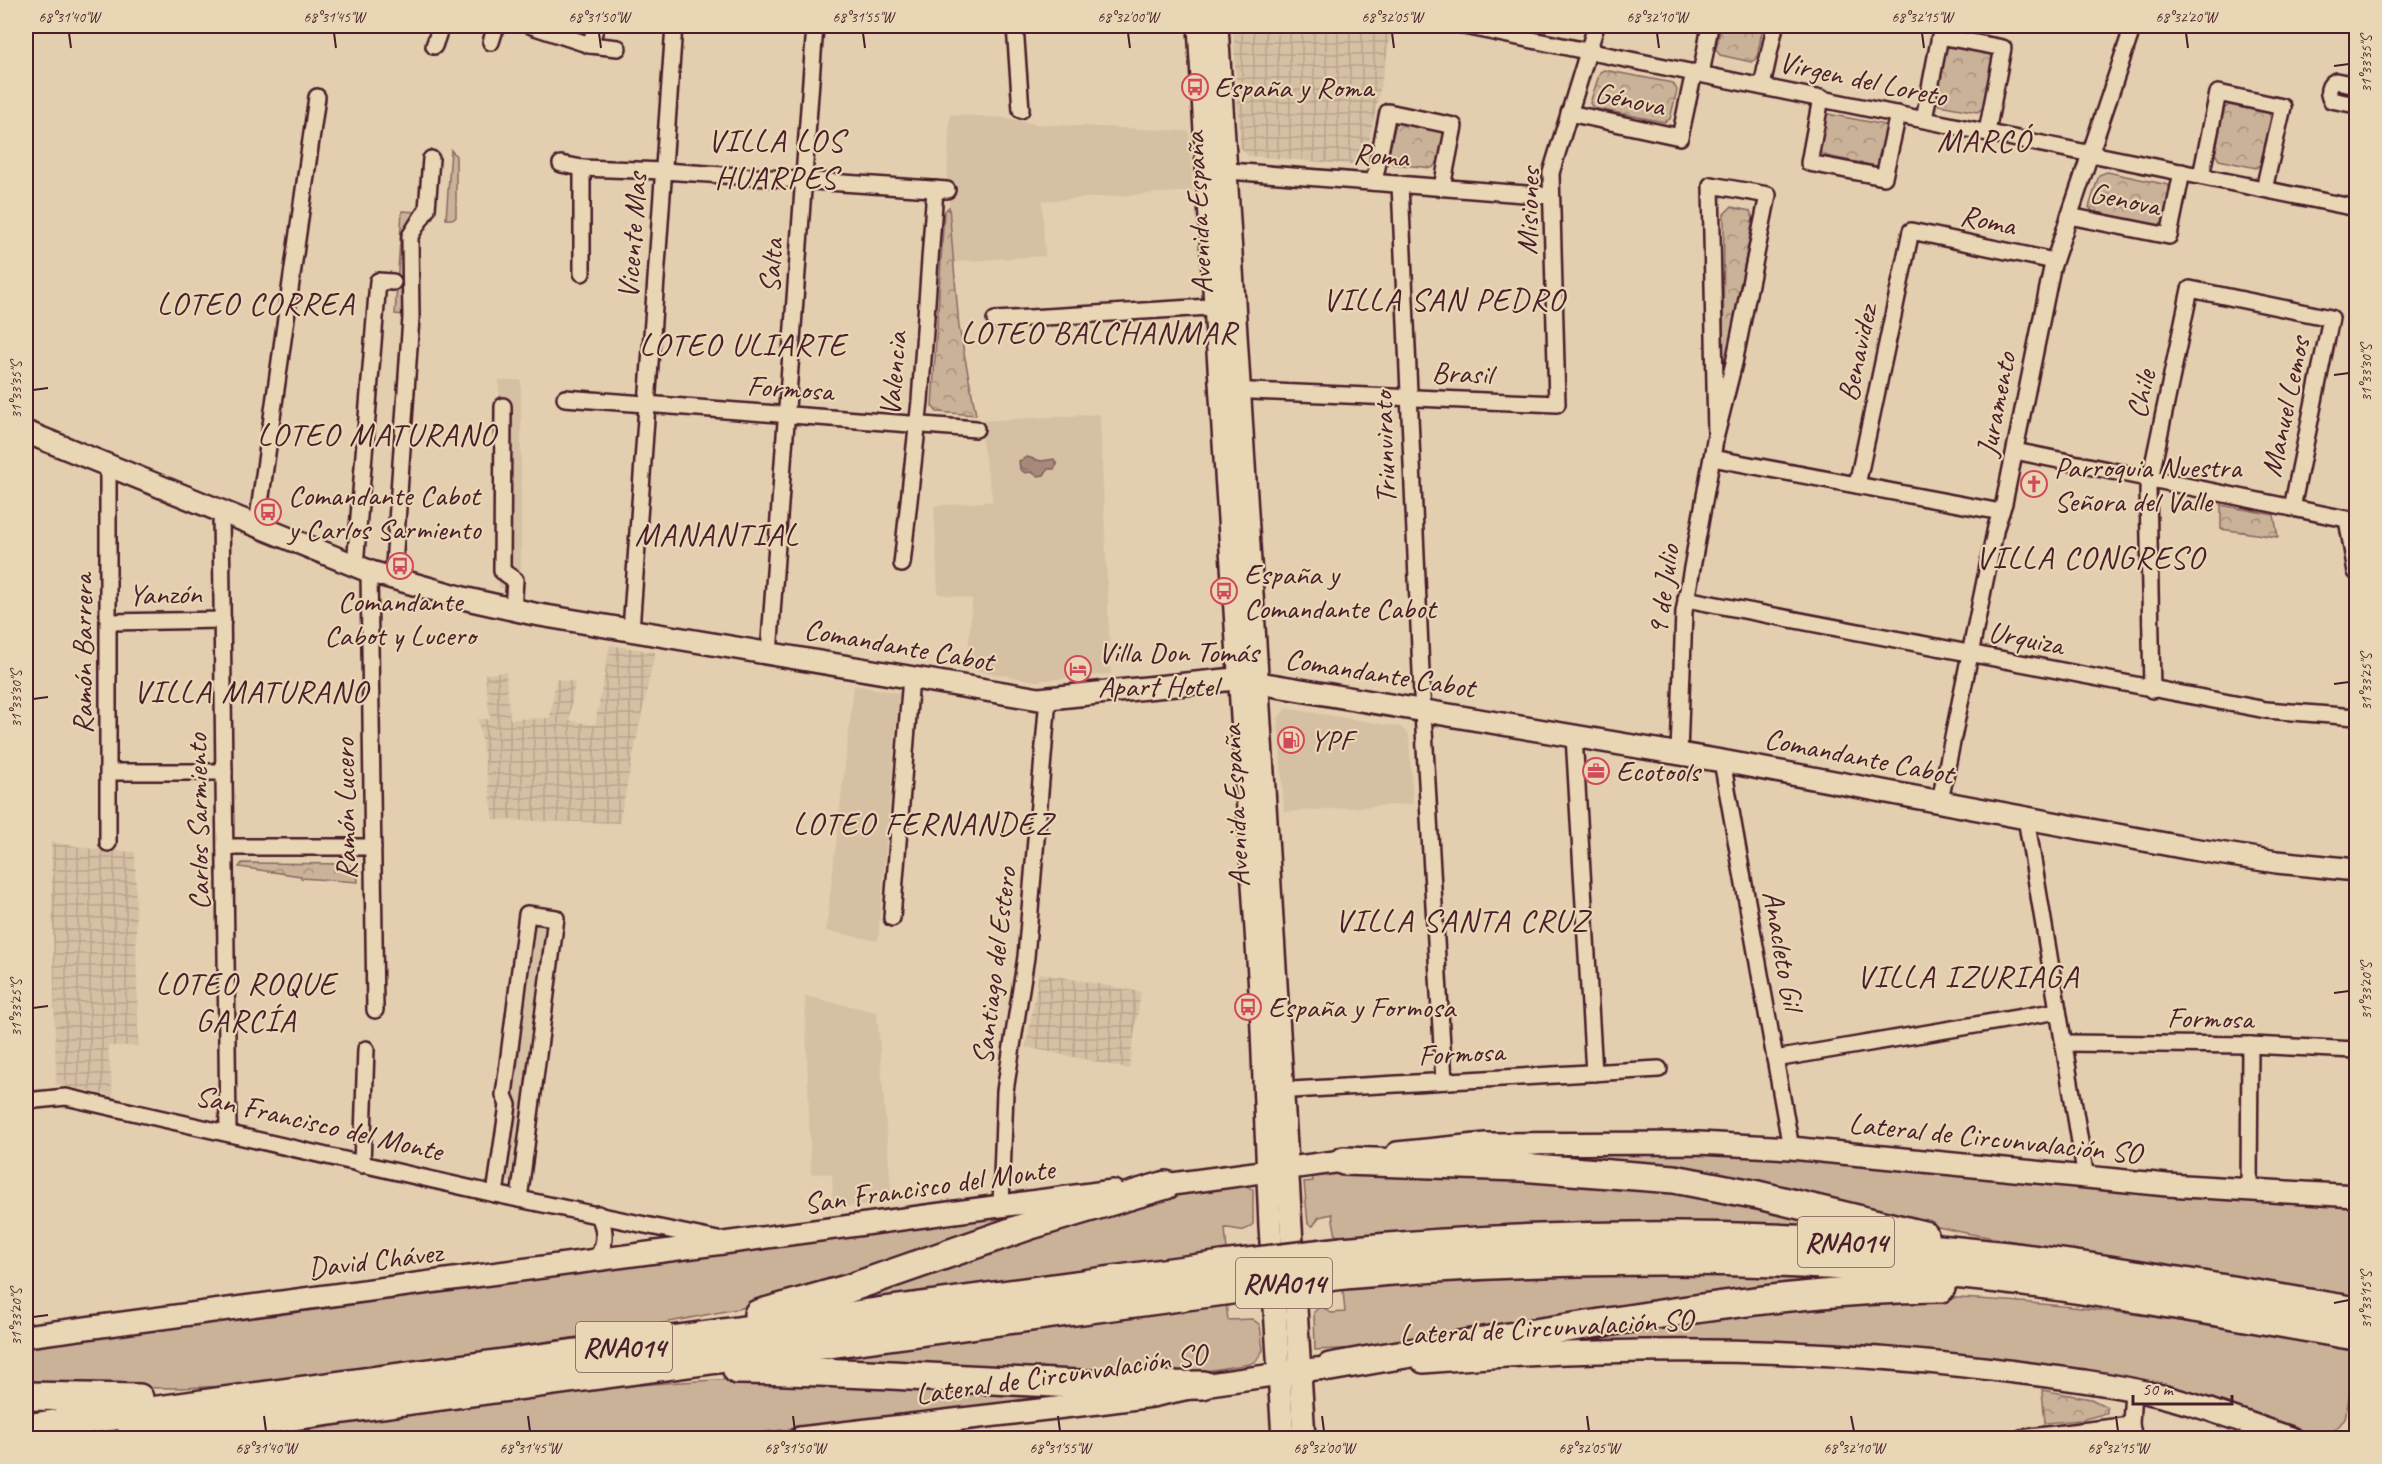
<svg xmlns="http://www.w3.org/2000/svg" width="2382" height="1464" viewBox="0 0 2382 1464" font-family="Caveat,sans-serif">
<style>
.built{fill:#d6c0a4}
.industrial{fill:url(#industrial-grid)}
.grass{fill:#cab299;stroke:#8a6862;stroke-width:1.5}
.forest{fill:url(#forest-crowns);stroke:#8a6862;stroke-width:1.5}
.water{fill:url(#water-ripples);stroke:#815f5a;stroke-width:1.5}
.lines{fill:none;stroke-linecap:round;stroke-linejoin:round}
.street-casing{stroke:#4a1f2b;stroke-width:20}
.secondary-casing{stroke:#4a1f2b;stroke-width:26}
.highway-casing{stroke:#4a1f2b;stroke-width:32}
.street{stroke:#e9d6b4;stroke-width:15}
.secondary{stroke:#e9d6b4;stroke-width:21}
.highway{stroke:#e9d6b4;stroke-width:27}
.highway-bridge-casing{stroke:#4a1f2b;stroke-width:32;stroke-linecap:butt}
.highway-bridge{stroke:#e9d6b4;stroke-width:27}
.ticks{fill:none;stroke:#4a1f2b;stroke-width:2}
.labels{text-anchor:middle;stroke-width:4.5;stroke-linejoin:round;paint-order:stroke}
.shield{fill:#e9d6b4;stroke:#7a5654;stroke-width:1.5}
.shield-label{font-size:28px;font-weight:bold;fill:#4a1f2b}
.street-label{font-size:30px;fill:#4a1f2b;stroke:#e9d6b4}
.poi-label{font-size:30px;fill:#4a1f2b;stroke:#e9d6b4;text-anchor:start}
.neighbourhood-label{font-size:32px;letter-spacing:1.5px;fill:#4a1f2b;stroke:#e9d6b4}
.neatline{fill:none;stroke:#4a1f2b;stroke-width:2}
.ticks-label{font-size:15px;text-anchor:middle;fill:#4a1f2b}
</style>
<defs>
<pattern id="industrial-grid" width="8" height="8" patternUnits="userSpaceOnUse" patternTransform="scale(1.5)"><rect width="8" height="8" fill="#d6c0a4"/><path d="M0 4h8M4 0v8" fill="none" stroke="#b9a58d"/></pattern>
<pattern id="forest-crowns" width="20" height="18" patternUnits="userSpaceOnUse" patternTransform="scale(1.5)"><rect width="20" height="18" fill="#cab299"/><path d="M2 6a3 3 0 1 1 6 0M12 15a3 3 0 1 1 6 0" fill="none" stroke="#a6907d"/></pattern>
<pattern id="water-ripples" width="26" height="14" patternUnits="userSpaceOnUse" patternTransform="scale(1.5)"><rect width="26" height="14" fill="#a6897a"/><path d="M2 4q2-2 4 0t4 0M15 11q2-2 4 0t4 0" fill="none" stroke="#896f64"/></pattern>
</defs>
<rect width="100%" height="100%" fill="#e3cfaf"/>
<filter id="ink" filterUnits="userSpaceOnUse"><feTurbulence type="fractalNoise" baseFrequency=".0167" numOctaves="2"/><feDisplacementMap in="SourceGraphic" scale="12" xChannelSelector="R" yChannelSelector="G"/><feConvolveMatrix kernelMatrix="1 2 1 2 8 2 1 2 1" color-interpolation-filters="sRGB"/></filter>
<g filter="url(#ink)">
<g class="built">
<polygon points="950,114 1006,118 1036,124 1189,131 1193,191 1042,201 1045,256 954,262 947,178"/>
<polygon points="499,380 521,380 521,593 499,588"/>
<polygon points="1100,414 1111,674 1035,681 967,669 972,599 938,594 934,506 993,501 978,421"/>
<polygon points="854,685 899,693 878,941 826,931"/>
<polygon points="1286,708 1401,727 1409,735 1413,804 1284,812 1278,718"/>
<polygon points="526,904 560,909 526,1185 494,1179 504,1109 497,1108"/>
<polygon points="805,996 877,1012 892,1201 833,1209 832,1174 811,1174"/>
</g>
<g class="industrial">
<polygon points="1233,26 1393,26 1366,157 1357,165 1248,156 1240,147"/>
<polygon points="610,645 655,652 619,823 494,820 478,719 490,719 485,674 506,672 510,719 550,718 556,679 575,682 569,720 595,725"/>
<polygon points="51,842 94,849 135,852 138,1046 108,1046 113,1096 56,1084"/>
<polygon points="1039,973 1141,992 1129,1069 1026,1047"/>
</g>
<g class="grass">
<polygon points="451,150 456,156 456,217 454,219 446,219"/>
<polygon points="402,211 417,212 405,315 395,314"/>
<polygon points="1660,1152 1801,1160 2121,1191 2356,1206 2356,1297 2348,1297 1971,1234 1881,1215 1482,1154"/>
<polygon points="1337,1172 1644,1182 1836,1226 1594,1222 1463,1227 1340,1239 1336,1237 1332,1214 1319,1217 1313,1226 1308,1224 1304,1182 1313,1181 1312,1175"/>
<path d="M1229 1186H1241L1253 1189V1224C1241 1235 1239 1228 1225 1228L1227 1251 815 1308 1138 1200Z"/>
<polygon points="1079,1203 762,1304 654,1325 431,1360 247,1385 179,1388 26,1387 26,1345 825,1241"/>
<polygon points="1688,1272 1865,1278 1382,1347 1315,1350 1314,1312 1321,1306 1331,1313 1345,1312 1343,1291 1346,1289 1526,1275"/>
<path d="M1926 1297C2066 1300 2202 1324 2340 1346L2356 1351V1362L2345 1419 2335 1430 2320 1433 2295 1429 2173 1389 1543 1345 1743 1309Z"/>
<polygon points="1226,1303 1228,1320 1252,1319 1260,1325 1263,1350 1256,1361 1250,1364 1173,1376 804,1361"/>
<path d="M748 1379 1086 1396 711 1438H262C423 1411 584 1383 748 1379Z"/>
</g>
<g class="forest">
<polygon points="1721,26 1763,26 1757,58 1751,62 1720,55 1716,50"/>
<polygon points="1951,46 1990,54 1994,60 1984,108 1977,112 1939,105 1935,99 1946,49"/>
<polygon points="1604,70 1673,83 1677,90 1670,119 1664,122 1593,108 1590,103 1600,72"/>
<polygon points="2229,105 2268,113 2271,117 2261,164 2256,168 2219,160 2215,154 2224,109"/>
<polygon points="1828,114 1885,125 1887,129 1880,165 1876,166 1822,155 1818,149 1825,116"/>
<path d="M1401 122 1443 132C1447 143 1441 161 1432 168L1393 164 1388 156 1396 123Z"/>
<polygon points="2107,172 2168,185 2171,191 2165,222 2158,225 2093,212 2089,207 2099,175"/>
<polygon points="949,207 959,327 976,415 937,412 932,406 944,212"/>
<polygon points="1731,207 1750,211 1753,218 1726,364 1723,364 1724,214"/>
<polygon points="2221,505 2274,515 2278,537 2221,529"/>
<polygon points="242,863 348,864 357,871 358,882 301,878 301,876 239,867"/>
<polygon points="2042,1390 2091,1399 2107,1407 2107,1413 2081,1420 2045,1423"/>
</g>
<polygon class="water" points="1027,457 1041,461 1054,459 1057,465 1054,469 1048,469 1044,475 1038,476 1031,472 1025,473 1020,469 1019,461"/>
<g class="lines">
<defs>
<g id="street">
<polyline points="532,26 590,45 618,48"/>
<polyline points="1015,26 1021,110"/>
<polyline points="1464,26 2356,208"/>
<polyline points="491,42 496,26"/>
<polyline points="590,45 596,26"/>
<polyline points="434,46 441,26"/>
<polyline points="1701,74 1710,26"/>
<path d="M2356 85 2336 81C2328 85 2327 92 2331 100L2356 105"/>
<polyline points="1762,86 1775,26"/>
<polyline points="1821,98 1809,163 1884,177 1898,114"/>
<polyline points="1569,113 1680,137 1694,72"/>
<polyline points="1924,119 1940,36 2003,48 1987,132"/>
<polyline points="561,164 582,168 664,171 947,190"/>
<polyline points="1216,170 1551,196"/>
<polyline points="2201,176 2218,93 2283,107 2264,189"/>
<polyline points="1374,182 1388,112 1454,126 1442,187"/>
<polyline points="1400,184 1422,695 1444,1081"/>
<polyline points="2069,216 2169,236 2182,172"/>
<polyline points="582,273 582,168"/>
<polyline points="995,320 1225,306"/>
<polyline points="1229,390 1557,404 1551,173 1596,26"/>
<polyline points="565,398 976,429"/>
<polyline points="503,406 502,571 515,580 513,610"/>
<polyline points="2015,451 2356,521"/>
<polyline points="1712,458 2001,512"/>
<polyline points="108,465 108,843"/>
<polyline points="1857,485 1911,231 2054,261"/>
<polyline points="221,511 228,1133"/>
<polyline points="2347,519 2356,572"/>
<polyline points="257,525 317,97"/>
<polyline points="902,564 920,401 935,189"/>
<polyline points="355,566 378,281 393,282"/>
<polyline points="369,571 375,1010"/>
<polyline points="393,580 411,318 410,236 427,209 431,159"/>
<polyline points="1686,599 2266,710 2356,717"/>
<polyline points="109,622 223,620"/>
<polyline points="631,630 674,26"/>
<polyline points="769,654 815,26"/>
<polyline points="2152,690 2148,489 2190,289 2331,318 2292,508"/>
<polyline points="1574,736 1594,1073"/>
<polyline points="1679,754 1684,612 1716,435 1734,363 1768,195 1711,185 1716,435"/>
<polyline points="1722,761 1791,1148"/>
<polyline points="109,772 224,772"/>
<polyline points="1940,801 1996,527 2004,503 2052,268 2133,26"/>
<polyline points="2026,818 2086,1178"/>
<polyline points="225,847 373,847"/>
<polyline points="892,918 911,677"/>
<polyline points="2063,1043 2250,1045 2356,1050"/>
<polyline points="1775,1059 2058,1011"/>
<polyline points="1274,1091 1659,1069"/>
<polyline points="26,1101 66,1097 495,1194 718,1240"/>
<polyline points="362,1165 366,1049"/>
<polyline points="2249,1189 2250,1045"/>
<polyline points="495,1194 508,1105 504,1095 527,914 556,918 519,1199"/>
<polyline points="1001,1206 1005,1091 1026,957 1048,698"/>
<path d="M592 1262C607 1248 607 1231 598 1214"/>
<polyline points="2133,1389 2131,1425 2134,1438"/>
<polyline points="2021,1438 2131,1425"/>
</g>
<g id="secondary">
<polyline points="1199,26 1215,306 1261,1006 1270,1226 1283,1438"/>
<polyline points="1217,26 1304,1438"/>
<polyline points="26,432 371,572 467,599 534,614 1039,699 1235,679 1722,761 2192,849 2277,862 2356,870"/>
<polyline points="1397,1153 1486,1144 1699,1143 1791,1148 2167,1185 2356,1196"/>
<polyline points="1150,1187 1357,1159"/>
<polyline points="26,1336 1113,1191"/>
<path d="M1423 1362C1613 1346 1802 1346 1992 1369 2044 1376 2097 1381 2149 1393 2197 1404 2244 1422 2291 1438"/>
<polyline points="800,1438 1098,1403 1152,1396 1203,1385 1315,1369 1344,1367"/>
</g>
<g id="highway">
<polyline points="1344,1161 1520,1167 1674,1179 1758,1195 1924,1235"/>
<path d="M1342 1251C1563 1230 1786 1230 2007 1256 2124 1270 2240 1292 2356 1311"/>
<path d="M1344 1275C1526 1259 1708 1256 1891 1269 2047 1279 2202 1310 2356 1336"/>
<polyline points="758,1314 847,1289 1031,1225 1166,1185"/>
<path d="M1330 1367C1431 1349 1532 1333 1634 1318 1737 1302 1836 1289 1941 1288"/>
<path d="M737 1370C892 1371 1047 1388 1203 1385"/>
<polyline points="26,1396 139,1398"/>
<polyline points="26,1428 1222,1265"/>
<polyline points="129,1438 1224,1291"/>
</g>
</defs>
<use href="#street" class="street-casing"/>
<use href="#secondary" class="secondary-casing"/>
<use href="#highway" class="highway-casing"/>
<use href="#street" class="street"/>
<use href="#secondary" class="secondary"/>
<use href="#highway" class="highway"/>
<defs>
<g id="highway-bridge">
<polyline points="1222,1265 1342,1251"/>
<polyline points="1224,1291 1344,1275"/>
</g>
</defs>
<use href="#highway-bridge" class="highway-bridge-casing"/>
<use href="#highway-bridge" class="highway-bridge"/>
</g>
</g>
<path class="ticks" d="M69 33 71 48M334 33 336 48M599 33 601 48M863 33 865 48M1128 33 1130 48M1392 33 1394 48M1657 33 1659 48M1922 33 1924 48M2186 33 2188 48M2334 66 2349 64M2334 375 2349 373M33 390 48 388M2334 684 2349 682M33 699 48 697M2334 993 2349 991M33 1008 48 1006M2334 1303 2349 1300M33 1317 48 1315M264 1416 266 1431M528 1416 530 1431M793 1416 795 1431M1058 1416 1060 1431M1322 1416 1324 1431M1587 1416 1589 1431M1851 1416 1854 1431M2116 1416 2118 1431"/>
<defs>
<symbol id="bus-ring" viewBox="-11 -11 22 22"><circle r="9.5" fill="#e9d6b4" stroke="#d1495b" stroke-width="1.5"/><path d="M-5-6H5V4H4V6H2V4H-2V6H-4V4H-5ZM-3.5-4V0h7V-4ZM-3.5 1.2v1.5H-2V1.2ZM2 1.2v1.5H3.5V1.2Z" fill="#d1495b"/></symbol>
<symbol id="church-ring" viewBox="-11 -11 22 22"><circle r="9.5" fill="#e9d6b4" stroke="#d1495b" stroke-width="1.5"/><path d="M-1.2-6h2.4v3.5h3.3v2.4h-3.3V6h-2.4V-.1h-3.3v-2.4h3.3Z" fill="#d1495b"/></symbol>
<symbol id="hotel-ring" viewBox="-11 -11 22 22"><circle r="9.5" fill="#e9d6b4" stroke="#d1495b" stroke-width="1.5"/><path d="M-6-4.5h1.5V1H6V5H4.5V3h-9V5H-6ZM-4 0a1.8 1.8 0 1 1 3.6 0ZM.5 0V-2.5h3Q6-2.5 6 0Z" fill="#d1495b"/></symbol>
<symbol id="fuel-ring" viewBox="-11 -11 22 22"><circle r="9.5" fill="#e9d6b4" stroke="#d1495b" stroke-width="1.5"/><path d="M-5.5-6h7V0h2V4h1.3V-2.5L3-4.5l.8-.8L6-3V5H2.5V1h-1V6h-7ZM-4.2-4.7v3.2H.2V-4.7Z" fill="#d1495b"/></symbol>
<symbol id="office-ring" viewBox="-11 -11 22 22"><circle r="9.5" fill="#e9d6b4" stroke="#d1495b" stroke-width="1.5"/><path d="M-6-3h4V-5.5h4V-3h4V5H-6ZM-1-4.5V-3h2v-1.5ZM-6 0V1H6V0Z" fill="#d1495b"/></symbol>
</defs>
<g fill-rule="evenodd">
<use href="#bus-ring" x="1180" y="72" width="30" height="30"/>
<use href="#church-ring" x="2019" y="469" width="30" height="30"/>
<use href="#bus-ring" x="253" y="497" width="30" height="30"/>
<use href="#bus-ring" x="385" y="551" width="30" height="30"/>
<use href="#bus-ring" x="1209" y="576" width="30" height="30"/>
<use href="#hotel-ring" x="1063" y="654" width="30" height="30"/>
<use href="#fuel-ring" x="1276" y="725" width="30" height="30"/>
<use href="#office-ring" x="1581" y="756" width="30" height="30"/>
<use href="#bus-ring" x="1233" y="992" width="30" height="30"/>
</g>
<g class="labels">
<g class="shield">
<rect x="1798" y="1217" width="96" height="50" rx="4.5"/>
<rect x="1236" y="1258" width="96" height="50" rx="4.5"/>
<rect x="576" y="1322" width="96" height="50" rx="4.5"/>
</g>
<g class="shield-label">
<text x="1846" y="1252">RNA014</text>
<text x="1284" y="1293">RNA014</text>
<text x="624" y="1357">RNA014</text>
</g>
<g class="street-label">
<text transform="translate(1863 79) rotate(12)" y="10">Virgen del Loreto</text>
<text transform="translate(1630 99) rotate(12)" y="10">Génova</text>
<text transform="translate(1381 155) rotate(4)" y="10">Roma</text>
<text transform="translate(2125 199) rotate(12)" y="10">Genova</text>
<text transform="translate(1528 211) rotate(-88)" y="10">Misiones</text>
<text transform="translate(1198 213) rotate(-93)" y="10">Avenida España</text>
<text transform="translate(1988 220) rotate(12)" y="10">Roma</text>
<text transform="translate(632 236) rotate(-86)" y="10">Vicente Mas</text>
<text transform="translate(771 266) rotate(-86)" y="10">Salta</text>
<text transform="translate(1857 353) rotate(-78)" y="10">Benavidez</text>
<text transform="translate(1462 373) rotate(2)" y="10">Brasil</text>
<text transform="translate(893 374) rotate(-85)" y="10">Valencia</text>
<text transform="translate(790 388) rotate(4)" y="10">Formosa</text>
<text transform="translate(2141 394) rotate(-78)" y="10">Chile</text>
<text transform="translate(1996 404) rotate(-79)" y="10">Juramento</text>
<text transform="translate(2285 407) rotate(-78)" y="10">Manuel Lemos</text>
<text transform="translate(1384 448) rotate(-92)" y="10">Triunvirato</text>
<text transform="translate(1663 590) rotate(-82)" y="10">9 de Julio</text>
<text transform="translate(165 594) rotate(-1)" y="10">Yanzón</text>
<text transform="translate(2026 638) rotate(11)" y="10">Urquiza</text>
<text transform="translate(899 645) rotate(10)" y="10">Comandante Cabot</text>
<text transform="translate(82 654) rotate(-90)" y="10">Ramón Barrera</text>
<text transform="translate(1380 673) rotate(9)" y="10">Comandante Cabot</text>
<text transform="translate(1859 756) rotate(11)" y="10">Comandante Cabot</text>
<text transform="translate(1235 806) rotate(-93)" y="10">Avenida España</text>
<text transform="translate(345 809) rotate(-91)" y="10">Ramón Lucero</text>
<text transform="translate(198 822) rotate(-91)" y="10">Carlos Sarmiento</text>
<text transform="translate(1783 950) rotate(80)" y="10">Anacleto Gil</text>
<text transform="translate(994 966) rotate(-83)" y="10">Santiago del Estero</text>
<text transform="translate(2210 1018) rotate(1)" y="10">Formosa</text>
<text transform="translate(1461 1053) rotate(-3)" y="10">Formosa</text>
<text transform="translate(319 1123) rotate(13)" y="10">San Francisco del Monte</text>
<text transform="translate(1995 1138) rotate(6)" y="10">Lateral de Circunvalación SO</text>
<text transform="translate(929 1186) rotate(-8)" y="10">San Francisco del Monte</text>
<text transform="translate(375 1260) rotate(-7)" y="10">David Chávez</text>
<text transform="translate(1546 1327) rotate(-3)" y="10">Lateral de Circunvalación SO</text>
<text transform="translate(1061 1374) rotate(-8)" y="10">Lateral de Circunvalación SO</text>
</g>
<g class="poi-label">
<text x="1214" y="97">España y Roma</text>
<text x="2054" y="477">Parroquia Nuestra<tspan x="2054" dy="34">Señora del Valle</tspan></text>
<text x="288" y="505">Comandante Cabot<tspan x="288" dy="34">y Carlos Sarmiento</tspan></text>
<text x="1244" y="584">España y<tspan x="1244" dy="34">Comandante Cabot</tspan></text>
<text x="400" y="611" text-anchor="middle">Comandante<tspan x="400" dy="34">Cabot y Lucero</tspan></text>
<text x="1098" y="662">Villa Don Tomás<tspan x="1098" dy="34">Apart Hotel</tspan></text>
<text x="1310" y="750">YPF</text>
<text x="1616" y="781">Ecotools</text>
<text x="1268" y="1017">España y Formosa</text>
</g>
<g class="neighbourhood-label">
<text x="776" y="151">VILLA LOS<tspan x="776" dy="37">HUARPES</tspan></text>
<text x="1984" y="151">MARCÓ</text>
<text x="1444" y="310">VILLA SAN PEDRO</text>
<text x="256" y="314">LOTEO CORREA</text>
<text x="1099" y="343">LOTEO BALCHANMAR</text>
<text x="743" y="355">LOTEO ULIARTE</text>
<text x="377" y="445">LOTEO MATURANO</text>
<text x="717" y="545">MANANTIAL</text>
<text x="2090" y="568">VILLA CONGRESO</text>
<text x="251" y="702">VILLA MATURANO</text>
<text x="923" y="834">LOTEO FERNANDEZ</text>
<text x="1462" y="931">VILLA SANTA CRUZ</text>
<text x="1968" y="987">VILLA IZURIAGA</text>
<text x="246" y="994">LOTEO ROQUE<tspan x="246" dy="37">GARCÍA</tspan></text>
</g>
</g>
<rect width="2382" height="1464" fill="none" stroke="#e9d6b4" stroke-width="66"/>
<path d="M2133 1395v9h99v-9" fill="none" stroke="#4a1f2b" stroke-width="3"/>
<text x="2142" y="1395" font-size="18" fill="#4a1f2b" stroke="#e9d6b4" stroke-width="4.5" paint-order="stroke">50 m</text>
<rect x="33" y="33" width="2316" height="1398" class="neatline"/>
<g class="ticks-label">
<text x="69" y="22">68°31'40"W</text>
<text x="334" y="22">68°31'45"W</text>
<text x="599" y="22">68°31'50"W</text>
<text x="863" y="22">68°31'55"W</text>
<text x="1128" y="22">68°32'00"W</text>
<text x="1392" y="22">68°32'05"W</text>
<text x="1657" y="22">68°32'10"W</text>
<text x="1922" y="22">68°32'15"W</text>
<text x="2186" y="22">68°32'20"W</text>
<text transform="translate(2366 64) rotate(-90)" y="5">31°33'35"S</text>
<text transform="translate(2366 373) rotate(-90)" y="5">31°33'30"S</text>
<text transform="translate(16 390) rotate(-90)" y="5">31°33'35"S</text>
<text transform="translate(2366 682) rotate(-90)" y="5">31°33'25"S</text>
<text transform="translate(16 699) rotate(-90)" y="5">31°33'30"S</text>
<text transform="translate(2366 991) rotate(-90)" y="5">31°33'20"S</text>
<text transform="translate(16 1008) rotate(-90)" y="5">31°33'25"S</text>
<text transform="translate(2366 1300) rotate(-90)" y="5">31°33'15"S</text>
<text transform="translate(16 1317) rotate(-90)" y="5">31°33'20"S</text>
<text x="266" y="1453">68°31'40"W</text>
<text x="530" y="1453">68°31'45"W</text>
<text x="795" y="1453">68°31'50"W</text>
<text x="1060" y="1453">68°31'55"W</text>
<text x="1324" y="1453">68°32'00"W</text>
<text x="1589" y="1453">68°32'05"W</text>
<text x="1854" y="1453">68°32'10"W</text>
<text x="2118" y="1453">68°32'15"W</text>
</g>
</svg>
